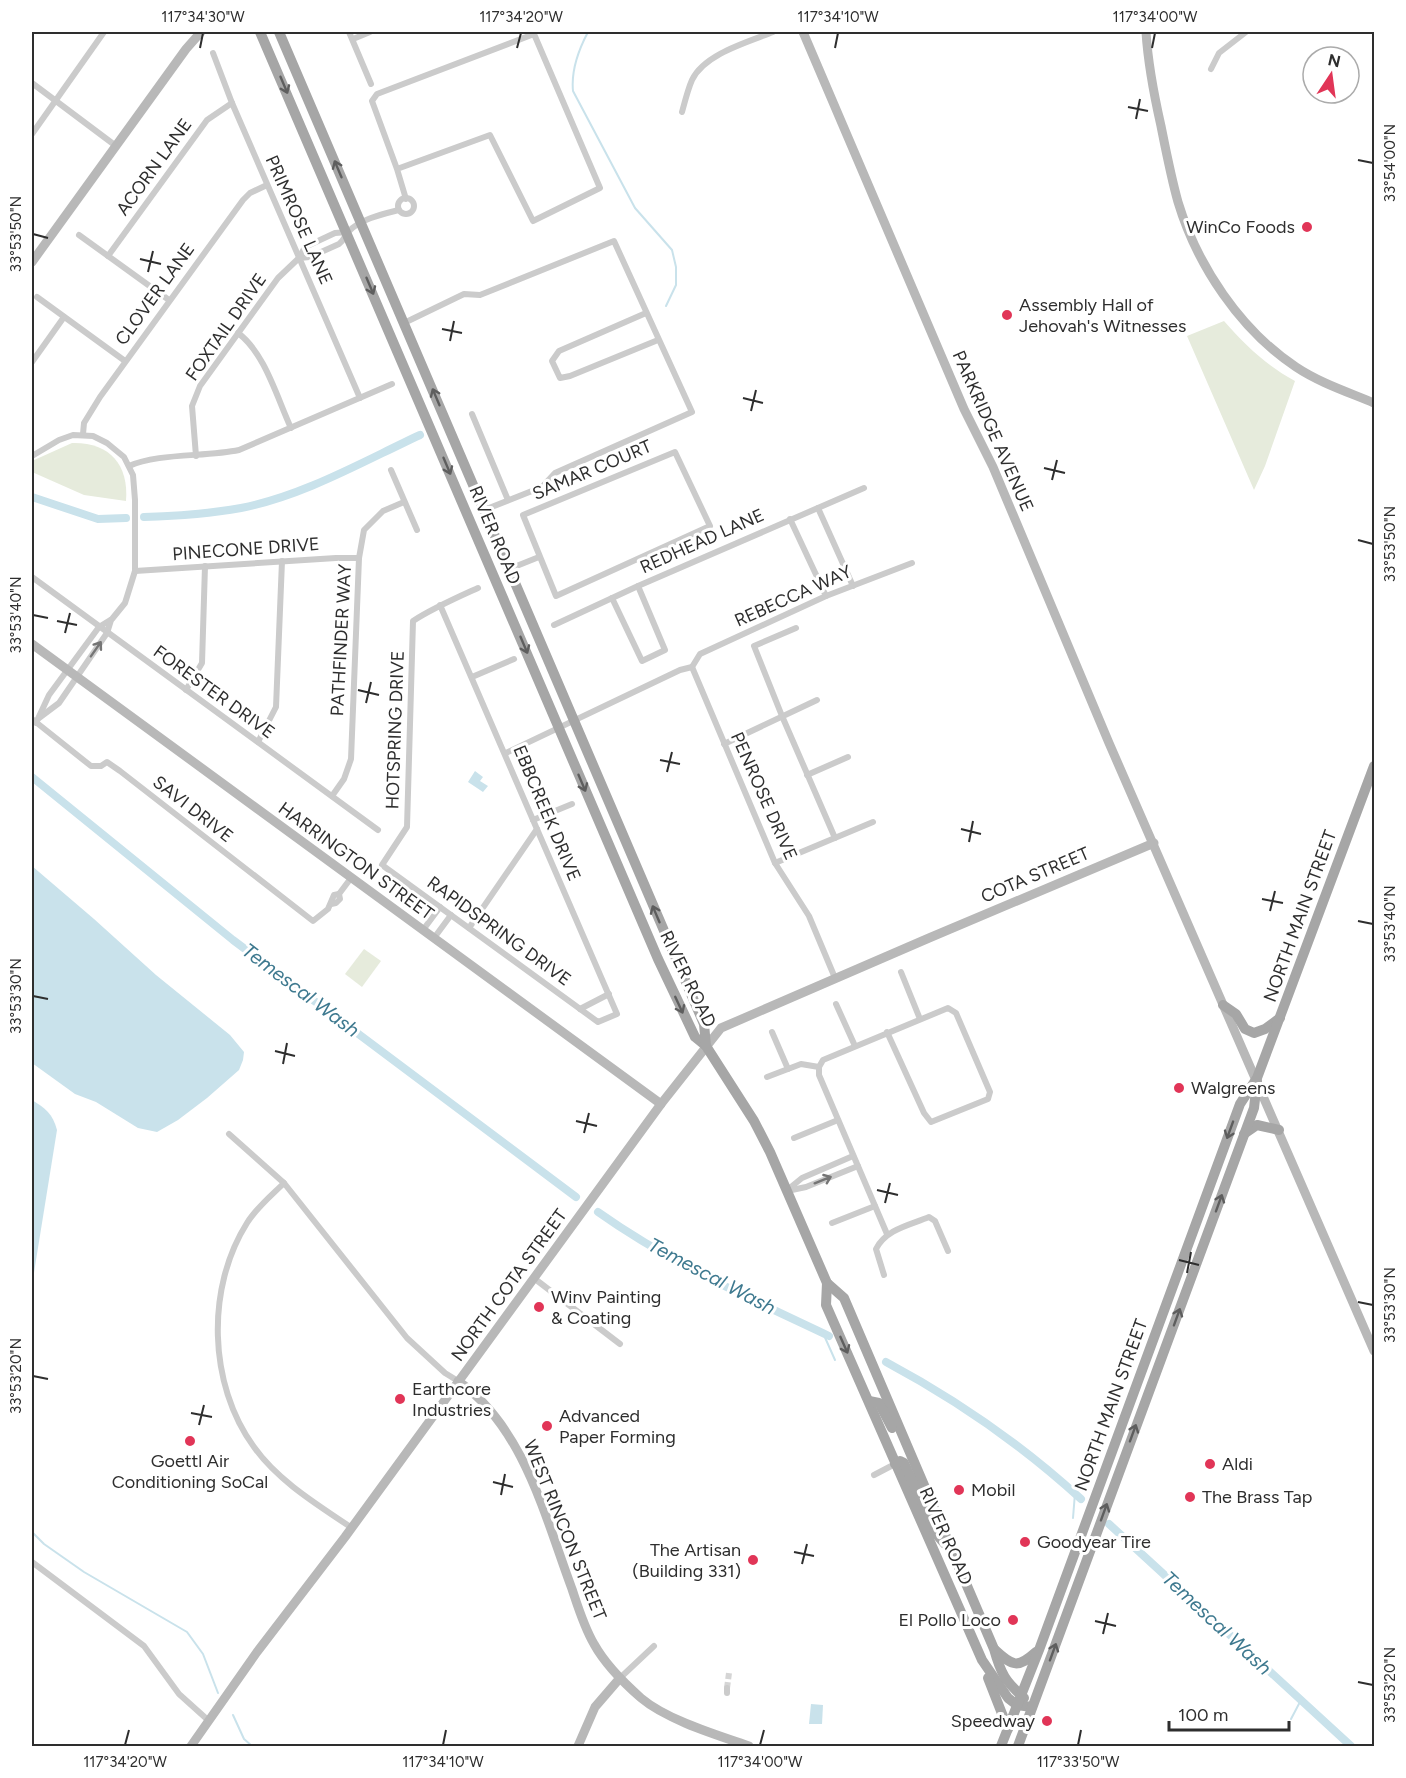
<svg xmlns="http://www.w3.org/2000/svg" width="1406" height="1778" viewBox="0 0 1406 1778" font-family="Figtree,sans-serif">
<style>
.green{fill:#e6ebdc}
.water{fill:#c9e2eb}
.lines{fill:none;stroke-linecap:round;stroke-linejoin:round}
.stream{stroke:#c9e2eb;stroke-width:2}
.canal{stroke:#c9e2eb;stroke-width:8}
.street-tunnel{stroke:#d5d5d5;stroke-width:6;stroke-dasharray:6 3;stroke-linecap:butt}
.street{stroke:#cbcbcb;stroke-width:6}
.secondary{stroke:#b8b8b8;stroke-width:9}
.primary{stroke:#a6a6a6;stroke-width:10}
.oneway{stroke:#5e5e5e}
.oneway2{stroke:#757575}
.ticks{fill:none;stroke:#2e2e2e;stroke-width:2}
.poi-dot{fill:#e13557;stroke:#fff;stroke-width:2}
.labels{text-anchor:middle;stroke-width:6;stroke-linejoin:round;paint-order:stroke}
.street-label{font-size:18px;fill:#2e2e2e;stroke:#fff}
.poi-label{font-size:18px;fill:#2e2e2e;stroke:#fff;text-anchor:start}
.water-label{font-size:20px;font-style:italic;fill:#3e798f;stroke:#fff}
.neatline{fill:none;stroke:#2e2e2e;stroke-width:2}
.ticks-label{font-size:15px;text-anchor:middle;fill:#2e2e2e}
</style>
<rect width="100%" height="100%" fill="#fff"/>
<g class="green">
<path d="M1224 321C1245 345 1267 366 1295 381L1265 466 1254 490 1187 336Z"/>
<path d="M72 443C109 442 129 464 126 501L84 495 32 472V461Z"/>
<polygon points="364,949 381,961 362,987 345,974"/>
</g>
<g class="water">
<polygon points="475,771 483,777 480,781 488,786 483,792 468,782"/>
<polygon points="32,866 94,919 156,975 230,1035 244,1052 243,1060 239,1070 207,1098 178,1120 157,1132 138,1128 96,1102 75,1094 32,1063"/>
<path d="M32 1100C45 1108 53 1114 57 1130L32 1285Z"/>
<polygon points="811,1704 823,1705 822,1724 809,1724"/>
</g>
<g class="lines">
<g class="stream">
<path d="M588 32C579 49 571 71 573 91L635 208 672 250 676 267V285L666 306"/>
<polyline points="823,1333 835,1360"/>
<polyline points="1073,1518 1075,1493"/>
<polyline points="32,1532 44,1544 84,1572 187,1632 203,1654 218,1693"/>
<polyline points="233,1715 244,1739 252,1746"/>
<polyline points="1291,1719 1301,1700"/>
</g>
<g class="canal">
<polyline points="32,497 98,519 126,518"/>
<path d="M144 517C177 516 208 514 241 508 303 496 362 462 420 435"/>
<polyline points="32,777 233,940 576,1197"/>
<path d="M598 1212C670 1263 749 1298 829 1336"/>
<path d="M886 1362C957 1400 1021 1444 1081 1499"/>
<polyline points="1109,1524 1351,1746"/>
</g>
<polyline class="street-tunnel" points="727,1688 729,1673"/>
<g class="street">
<polyline points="349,32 371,84"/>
<polyline points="353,39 370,32"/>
<polyline points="213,53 232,103 360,398"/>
<polyline points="1211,69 1219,53 1246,32"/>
<polyline points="32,83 116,146"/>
<path d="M682 112C685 101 688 89 692 80 704 54 748 42 773 32"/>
<polyline points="32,134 104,32"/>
<polyline points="397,169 490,135 533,221 600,188 534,34 377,94 372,101 397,169 406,199"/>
<circle cx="406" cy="206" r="8"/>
<polyline points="79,235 169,300"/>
<polyline points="108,256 207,120 232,103"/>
<path d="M299 258 310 257 339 244C344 240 344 237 348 232 360 219 383 214 399 210"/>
<polyline points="37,297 125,361"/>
<polyline points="646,313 559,351 552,361 560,378 570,376 658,340"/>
<polyline points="404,323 464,294 480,295 614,241 692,412 555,473 542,487 484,510"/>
<path d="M238 333C265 353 277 398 291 428"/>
<polyline points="32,362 64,317"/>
<polyline points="472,414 508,500"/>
<polyline points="83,434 84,423 100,397 243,200 250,193 267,185"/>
<polygon points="675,452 710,526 556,596 523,515"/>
<polyline points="32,456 59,440 73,435 93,436 107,443 124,457 133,475 135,500 135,571 125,603 112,619 99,627 49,695 36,723"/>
<polyline points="196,456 192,406 200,386 278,278 299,258 305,247 335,233 348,232"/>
<path d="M129 466C157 453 206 457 239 450L392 384"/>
<polyline points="391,470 417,530"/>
<polyline points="818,508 853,586"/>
<polyline points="790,519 826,596"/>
<polyline points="509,569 539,557"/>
<polyline points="135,571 336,558 359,558"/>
<polyline points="32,577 378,830"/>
<polyline points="612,598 642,661 665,650 638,586"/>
<path d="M440 605 617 1014 598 1022 382 865 407 827 413 621C433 608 456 598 478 588"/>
<polyline points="554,625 638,586 864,488"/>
<polyline points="796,628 754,646 782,716 835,838"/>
<polyline points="692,667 700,654 826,596 912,563"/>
<polyline points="472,677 514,659"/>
<polyline points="186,690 202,663 205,566"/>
<polyline points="39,718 59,703 107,633 111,620"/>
<polyline points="32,719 91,766 101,766 107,762 120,771 313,921 328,909 334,895 339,894"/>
<polyline points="258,742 276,707 282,561"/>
<polyline points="724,744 817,700"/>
<polyline points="506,753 680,670 692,667 775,863 809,916 835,978"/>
<polyline points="807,775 848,757"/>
<polyline points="332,796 344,779 351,759 359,558 364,530 383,511 404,502"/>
<polyline points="533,820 572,804"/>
<polyline points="775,863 873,822"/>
<polyline points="331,904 336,903 340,899 339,894 351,878"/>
<polyline points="469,928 537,829"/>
<polyline points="423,930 440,907"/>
<polyline points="434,938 451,915"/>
<polyline points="901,972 920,1019"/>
<polyline points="836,1004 855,1046"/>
<polyline points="580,1009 609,994"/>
<polyline points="772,1032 788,1069"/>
<polyline points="819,1067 823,1060 948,1008 956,1013 990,1092 988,1099 931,1122 924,1113 887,1032"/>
<polyline points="819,1067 819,1075 887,1234"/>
<polyline points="767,1077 801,1064 819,1067"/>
<polyline points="229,1134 284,1183 407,1338 445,1373 458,1381"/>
<polyline points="794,1138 838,1120"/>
<path d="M284 1183C272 1195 257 1207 247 1223 206 1288 208 1384 254 1447 278 1481 318 1505 352 1528"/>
<polyline points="786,1191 802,1178 853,1156"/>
<polyline points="787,1191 806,1187 858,1166"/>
<polyline points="832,1223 875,1206"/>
<path d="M884 1275 876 1249C886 1229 910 1225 929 1217L935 1221 948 1251"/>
<polyline points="535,1279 620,1344"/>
<polyline points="874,1475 895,1464"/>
<polyline points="32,1562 144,1646 179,1694 209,1721"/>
<polyline points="620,1678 654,1646"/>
<polyline points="727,1693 727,1688"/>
</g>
<g class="secondary">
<polyline points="803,32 964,409 993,467 1109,743 1374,1351"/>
<path d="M1146 32C1148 64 1154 95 1161 126 1166 151 1171 177 1178 202 1197 265 1240 330 1296 367 1320 383 1348 392 1374 403"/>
<polyline points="32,262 186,49 201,32"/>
<polyline points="32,644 661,1104"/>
<path d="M458 1381C524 1427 545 1517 572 1589 578 1607 584 1627 594 1644 605 1664 624 1683 641 1698 667 1720 717 1735 749 1746"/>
<polyline points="191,1746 257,1652 345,1537 661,1104 721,1028 929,938 1154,843"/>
<polyline points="578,1746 595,1707 620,1678"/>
</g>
<g class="primary">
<polyline points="260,32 658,959 695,1037 706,1046"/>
<polyline points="279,32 704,1024 706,1046 754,1121 770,1152 827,1283 826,1305 982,1660 1008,1698 1017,1705 1032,1707"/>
<polyline points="1223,1005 1236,1014 1245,1029 1254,1033 1265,1029 1280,1018"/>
<polyline points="1244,1134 1257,1125 1279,1130"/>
<path d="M827 1283 844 1298 994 1649C1001 1674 1005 1681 1024 1698"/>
<polyline points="869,1401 879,1403 892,1428"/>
<polyline points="895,1464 900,1461 904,1463 937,1535 945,1544"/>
<path d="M995 1650C1013 1667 1018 1668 1036 1652"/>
<polyline points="988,1678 1008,1729"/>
<polyline points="1001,1746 1039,1650 1240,1104 1257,1078 1374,766"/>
<polyline points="1018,1746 1254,1108 1257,1081"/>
</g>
</g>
<defs><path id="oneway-shaft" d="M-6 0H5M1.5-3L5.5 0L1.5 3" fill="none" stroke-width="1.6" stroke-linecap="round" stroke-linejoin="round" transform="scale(1.5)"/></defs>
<g class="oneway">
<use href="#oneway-shaft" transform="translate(284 85) rotate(67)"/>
<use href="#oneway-shaft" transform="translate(338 169) rotate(-113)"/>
<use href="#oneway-shaft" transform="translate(370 286) rotate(67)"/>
<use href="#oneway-shaft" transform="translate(436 397) rotate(-113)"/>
<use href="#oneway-shaft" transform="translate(447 466) rotate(67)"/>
<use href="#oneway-shaft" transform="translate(524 645) rotate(67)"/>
<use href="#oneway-shaft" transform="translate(582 783) rotate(67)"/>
<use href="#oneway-shaft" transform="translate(656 914) rotate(-113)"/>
<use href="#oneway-shaft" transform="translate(679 1005) rotate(65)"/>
<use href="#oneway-shaft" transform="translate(1230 1130) rotate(110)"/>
<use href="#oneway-shaft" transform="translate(1219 1203) rotate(-70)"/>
<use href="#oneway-shaft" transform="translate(1177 1317) rotate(-70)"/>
<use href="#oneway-shaft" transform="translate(844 1345) rotate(66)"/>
<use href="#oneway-shaft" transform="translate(1133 1433) rotate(-70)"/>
<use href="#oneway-shaft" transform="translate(1104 1512) rotate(-70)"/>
<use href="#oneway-shaft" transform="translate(1053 1652) rotate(-70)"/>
</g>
<g class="oneway2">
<use href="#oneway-shaft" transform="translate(96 649) rotate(-55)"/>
<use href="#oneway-shaft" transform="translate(823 1180) rotate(-22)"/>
</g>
<path class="ticks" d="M200 48 203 33M517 48 521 33M835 48 838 33M1152 48 1155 33M1128 107 1148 111M1136 119 1140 99M1358 160 1373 163M33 234 48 238M140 259 161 264M148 272 153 251M442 329 462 333M450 341 454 321M743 398 763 403M751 411 756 390M1044 468 1065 473M1052 480 1057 460M1358 540 1373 544M33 615 48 618M57 621 77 625M65 633 70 613M358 690 379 695M366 703 371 682M660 760 680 764M667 772 672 752M961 829 981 834M969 842 973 821M1262 899 1283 903M1270 911 1275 891M1358 921 1373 924M33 996 48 999M275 1051 295 1056M283 1064 287 1043M576 1121 597 1126M584 1133 589 1113M877 1190 898 1195M885 1203 890 1183M1179 1260 1199 1265M1187 1273 1191 1252M1358 1302 1373 1305M33 1376 48 1379M191 1413 212 1417M199 1425 204 1405M493 1482 513 1487M501 1495 505 1474M794 1552 814 1556M802 1564 807 1544M1095 1621 1116 1626M1103 1634 1108 1613M1358 1682 1373 1685M125 1745 129 1730M443 1745 446 1730M760 1745 764 1730M1078 1745 1081 1730"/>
<g class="poi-dot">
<circle cx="1307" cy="227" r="6"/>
<circle cx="1007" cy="315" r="6"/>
<circle cx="1179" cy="1088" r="6"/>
<circle cx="539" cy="1307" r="6"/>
<circle cx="400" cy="1399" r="6"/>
<circle cx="547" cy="1426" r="6"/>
<circle cx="190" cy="1441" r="6"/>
<circle cx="1210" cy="1464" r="6"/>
<circle cx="959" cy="1490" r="6"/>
<circle cx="1190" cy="1497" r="6"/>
<circle cx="1025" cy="1542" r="6"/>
<circle cx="753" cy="1560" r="6"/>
<circle cx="1013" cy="1620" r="6"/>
<circle cx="1047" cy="1721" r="6"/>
</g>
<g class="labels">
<g class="street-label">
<text transform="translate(154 167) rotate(-54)" y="6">ACORN LANE</text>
<text transform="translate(299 220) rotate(66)" y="6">PRIMROSE LANE</text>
<text transform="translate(155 294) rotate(-54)" y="6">CLOVER LANE</text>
<text transform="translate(226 327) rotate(-55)" y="6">FOXTAIL DRIVE</text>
<text transform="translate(993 431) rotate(66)" y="6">PARKRIDGE AVENUE</text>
<text transform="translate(592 470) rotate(-23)" y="6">SAMAR COURT</text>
<text transform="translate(495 535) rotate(67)" y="6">RIVER ROAD</text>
<text transform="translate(702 541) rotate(-24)" y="6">REDHEAD LANE</text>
<text transform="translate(246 549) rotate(-4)" y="6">PINECONE DRIVE</text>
<text transform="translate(793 596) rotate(-24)" y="6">REBECCA WAY</text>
<text transform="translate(341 640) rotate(-87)" y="6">PATHFINDER WAY</text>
<text transform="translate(214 692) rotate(36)" y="6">FORESTER DRIVE</text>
<text transform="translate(395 730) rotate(-88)" y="6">HOTSPRING DRIVE</text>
<text transform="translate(764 796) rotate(66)" y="6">PENROSE DRIVE</text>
<text transform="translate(193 809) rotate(38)" y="6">SAVI DRIVE</text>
<text transform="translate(547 813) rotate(67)" y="6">EBBCREEK DRIVE</text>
<text transform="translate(356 861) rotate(36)" y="6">HARRINGTON STREET</text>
<text transform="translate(1035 875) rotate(-23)" y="6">COTA STREET</text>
<text transform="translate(1300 916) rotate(-70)" y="6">NORTH MAIN STREET</text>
<text transform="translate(499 931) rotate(36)" y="6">RAPIDSPRING DRIVE</text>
<text transform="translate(688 979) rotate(64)" y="6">RIVER ROAD</text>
<text transform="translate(509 1285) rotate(-54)" y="6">NORTH COTA STREET</text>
<text transform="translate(1111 1405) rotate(-70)" y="6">NORTH MAIN STREET</text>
<text transform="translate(565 1530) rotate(68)" y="6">WEST RINCON STREET</text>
<text transform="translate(946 1536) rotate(66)" y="6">RIVER ROAD</text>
</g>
<g class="poi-label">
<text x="1295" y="233" text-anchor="end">WinCo Foods</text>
<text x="1019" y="311">Assembly Hall of<tspan x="1019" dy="21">Jehovah's Witnesses</tspan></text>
<text x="1191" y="1094">Walgreens</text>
<text x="551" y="1303">Winv Painting<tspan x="551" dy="21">&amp; Coating</tspan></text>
<text x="412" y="1395">Earthcore<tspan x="412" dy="21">Industries</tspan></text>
<text x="559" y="1422">Advanced<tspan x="559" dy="21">Paper Forming</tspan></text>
<text x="190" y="1467" text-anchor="middle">Goettl Air<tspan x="190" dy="21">Conditioning SoCal</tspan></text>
<text x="1222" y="1470">Aldi</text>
<text x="971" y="1496">Mobil</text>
<text x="1202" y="1503">The Brass Tap</text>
<text x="1037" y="1548">Goodyear Tire</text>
<text x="741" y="1556" text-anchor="end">The Artisan<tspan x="741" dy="21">(Building 331)</tspan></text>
<text x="1001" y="1626" text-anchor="end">El Pollo Loco</text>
<text x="1035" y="1727" text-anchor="end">Speedway</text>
</g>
<g class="water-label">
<text transform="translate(301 990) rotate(37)" y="7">Temescal Wash</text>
<text transform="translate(712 1276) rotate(28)" y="7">Temescal Wash</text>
<text transform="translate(1217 1623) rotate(43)" y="7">Temescal Wash</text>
</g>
</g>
<rect width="1406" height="1778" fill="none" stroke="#ffffff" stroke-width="66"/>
<g transform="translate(1331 75) rotate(13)"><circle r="28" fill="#ffffff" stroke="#ababab" stroke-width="1.5"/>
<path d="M0-4.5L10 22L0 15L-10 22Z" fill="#e13557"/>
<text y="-9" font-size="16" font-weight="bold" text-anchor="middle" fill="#2e2e2e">N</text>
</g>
<path d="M1169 1721v9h120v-9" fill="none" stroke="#2e2e2e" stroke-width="3"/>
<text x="1178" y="1721" font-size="18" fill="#2e2e2e" stroke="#ffffff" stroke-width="4.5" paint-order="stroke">100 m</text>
<rect x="33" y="33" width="1340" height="1712" class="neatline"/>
<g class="ticks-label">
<text x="203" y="22">117°34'30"W</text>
<text x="521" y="22">117°34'20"W</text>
<text x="838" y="22">117°34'10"W</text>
<text x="1155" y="22">117°34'00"W</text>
<text transform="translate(1390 163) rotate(-90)" y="5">33°54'00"N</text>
<text transform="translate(16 234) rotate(-90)" y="5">33°53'50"N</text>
<text transform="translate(1390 544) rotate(-90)" y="5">33°53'50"N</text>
<text transform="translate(16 615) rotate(-90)" y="5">33°53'40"N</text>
<text transform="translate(1390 924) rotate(-90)" y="5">33°53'40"N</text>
<text transform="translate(16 996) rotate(-90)" y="5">33°53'30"N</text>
<text transform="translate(1390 1305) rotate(-90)" y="5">33°53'30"N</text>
<text transform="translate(16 1376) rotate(-90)" y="5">33°53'20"N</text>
<text transform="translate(1390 1685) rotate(-90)" y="5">33°53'20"N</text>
<text x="125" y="1767">117°34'20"W</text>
<text x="443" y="1767">117°34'10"W</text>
<text x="760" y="1767">117°34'00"W</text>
<text x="1078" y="1767">117°33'50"W</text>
</g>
</svg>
